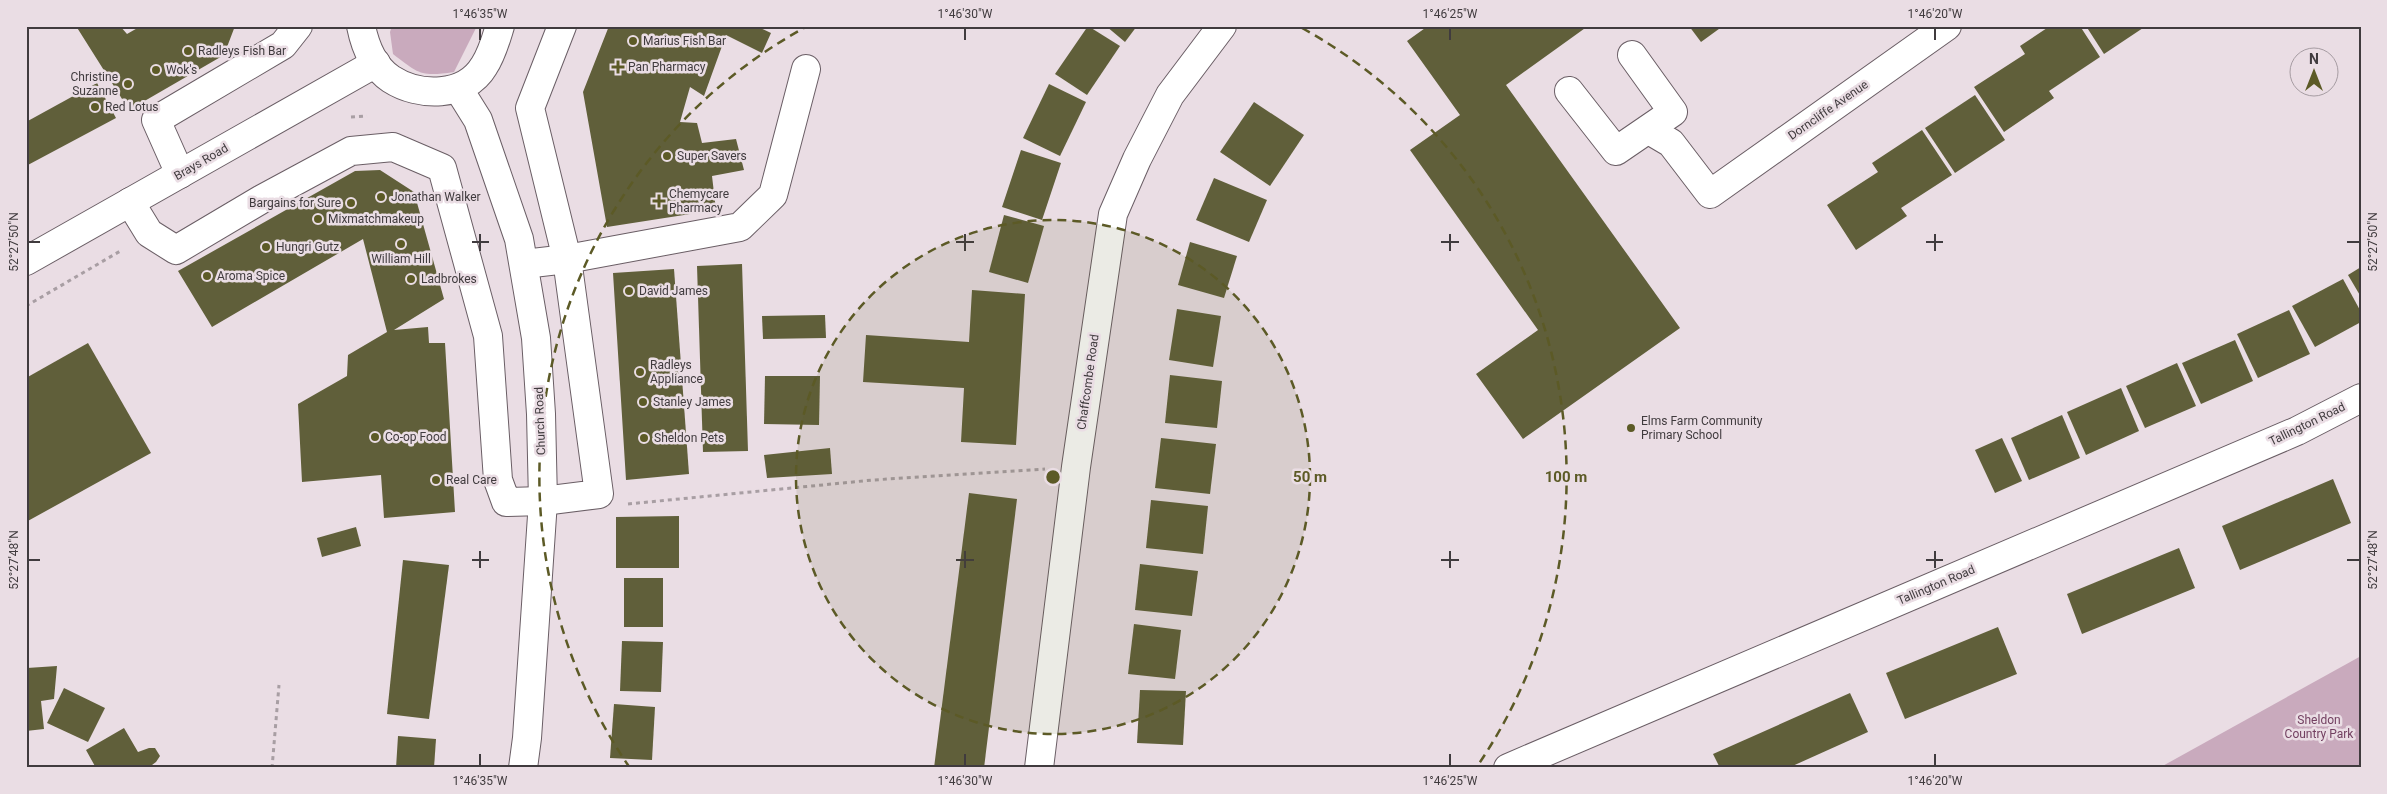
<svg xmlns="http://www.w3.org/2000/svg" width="2387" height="794" viewBox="0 0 2387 794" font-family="Roboto,sans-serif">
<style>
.green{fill:#c9aabd}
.building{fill:#605f3a}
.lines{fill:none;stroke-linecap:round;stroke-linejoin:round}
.minor-casing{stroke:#6a5e65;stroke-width:30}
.path{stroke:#a89ea3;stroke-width:3;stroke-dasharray:4 4;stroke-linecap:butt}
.minor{stroke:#fff;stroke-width:28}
.ticks{fill:none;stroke:#403b3e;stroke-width:2}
.ring{fill:none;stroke:#5c5a26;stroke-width:2.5;stroke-dasharray:9 6}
.poi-dot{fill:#5c5a26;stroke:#eadde4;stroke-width:2}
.labels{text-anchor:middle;stroke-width:5;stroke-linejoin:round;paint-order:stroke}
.poi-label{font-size:12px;fill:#403b3e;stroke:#eadde4;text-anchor:start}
.street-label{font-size:12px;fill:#403b3e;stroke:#eadde4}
.park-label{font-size:12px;fill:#734061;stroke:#eadde4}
.centre{fill:#5c5a26;stroke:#eadde4;stroke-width:2.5}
.ring-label{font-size:15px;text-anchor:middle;font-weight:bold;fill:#5c5a26;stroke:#eadde4;stroke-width:5;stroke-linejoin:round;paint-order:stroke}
.neatline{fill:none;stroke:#403b3e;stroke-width:2}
.ticks-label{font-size:12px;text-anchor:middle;fill:#403b3e}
</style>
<rect width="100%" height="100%" fill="#eadde4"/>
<g class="green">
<path d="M392 26H477L454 72C421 77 419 74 393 54L390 32Z"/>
<polygon points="2361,656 2361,768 2159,768"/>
</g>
<g class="building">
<polygon points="76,26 120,26 127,34 141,26 235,26 224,55 129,110"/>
<polygon points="609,26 756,26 771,33 762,53 726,35 704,96 690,87 680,122 697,123 702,143 736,139 744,170 712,176 716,210 607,227 583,92"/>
<polygon points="1088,26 1120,46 1087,95 1055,74"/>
<polygon points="1106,26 1137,26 1125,42"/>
<polygon points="1428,26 1588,26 1506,85 1680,328 1523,439 1476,374 1538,330 1410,150 1460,115 1407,41"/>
<polygon points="1689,26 1723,26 1701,42"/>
<polygon points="2050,26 2080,26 2100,57 2049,91 2054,98 2004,132 1974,87 2025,54 2020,46"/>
<polygon points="2086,26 2146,26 2104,54"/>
<polygon points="97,83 116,118 26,166 26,122"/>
<polygon points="1049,84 1086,102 1060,156 1023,138"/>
<polygon points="1975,95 2005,140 1955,173 1925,128"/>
<polygon points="1254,102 1304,135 1270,186 1220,152"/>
<polygon points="1922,130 1952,175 1901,208 1907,216 1856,250 1827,205 1878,172 1872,163"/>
<polygon points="1021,150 1061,163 1042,220 1002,207"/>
<polygon points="380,170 414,192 444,299 394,330 428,327 429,343 445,343 455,512 384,518 381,475 302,482 298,404 347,376 348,355 387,332 363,239 212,327 178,271 355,171"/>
<polygon points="1214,178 1267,200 1249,242 1196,220"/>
<polygon points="1004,215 1044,226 1028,283 989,272"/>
<polygon points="1190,242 1237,256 1224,298 1178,285"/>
<polygon points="742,264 748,451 703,452 697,266"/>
<polygon points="2361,267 2361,297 2348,275"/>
<polygon points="674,269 689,474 626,480 613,273"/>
<polygon points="2343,279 2361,312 2361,322 2315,347 2292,306"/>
<polygon points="972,290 1025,294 1016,445 961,442 964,388 863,382 866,335 969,342"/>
<polygon points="1177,309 1221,316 1213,367 1169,360"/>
<polygon points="2289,310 2310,354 2258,378 2237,334"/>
<polygon points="825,315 826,338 763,339 762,316"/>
<polygon points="2235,340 2253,381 2201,404 2182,363"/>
<polygon points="88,343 151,453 26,522 26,378"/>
<polygon points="2177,363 2196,406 2145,428 2126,386"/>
<polygon points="1170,375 1222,381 1217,428 1165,423"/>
<polygon points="765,376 820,376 819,425 764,424"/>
<polygon points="2121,388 2139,431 2086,455 2067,412"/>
<polygon points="2062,415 2080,458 2029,480 2011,438"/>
<polygon points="1161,438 1216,444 1210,494 1155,488"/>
<polygon points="2002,438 2022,481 1995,493 1975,450"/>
<polygon points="830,448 832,474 767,478 764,455"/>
<polygon points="2333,479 2351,523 2240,570 2222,526"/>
<polygon points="969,493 1017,499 984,768 934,768"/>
<polygon points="1151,500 1208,506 1203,554 1146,548"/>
<polygon points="679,516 679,568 616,568 616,517"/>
<polygon points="356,527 361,546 322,557 317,538"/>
<polygon points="2179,548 2195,588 2082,634 2067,594"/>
<polygon points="403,560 449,565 429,719 387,714"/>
<polygon points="1140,564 1198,571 1192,616 1135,610"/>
<rect x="624" y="578" width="39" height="49"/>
<polygon points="1134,624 1181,630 1175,679 1128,674"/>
<polygon points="1998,627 2017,674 1905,719 1886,673"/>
<polygon points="622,641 663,642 661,692 620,691"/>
<polygon points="57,666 54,699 41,701 44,729 26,731 27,668"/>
<polygon points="64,688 105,708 88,742 47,723"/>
<polygon points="1140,690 1186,691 1183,745 1137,743"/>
<polygon points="1850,693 1868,732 1788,768 1720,768 1713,754"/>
<polygon points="614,704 655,707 652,760 610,758"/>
<polygon points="124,728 138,752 149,748 155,748 160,756 156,762 148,768 96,768 86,750"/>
<polygon points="398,736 436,739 434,768 396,768"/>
</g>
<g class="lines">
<defs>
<g id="minor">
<path d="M361 26C365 46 373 67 391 79 419 97 465 98 484 66 492 54 496 39 500 26"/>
<polyline points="458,88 478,120 519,239 536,338 541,414 543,501 527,738 523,768"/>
<polyline points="1569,91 1616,151 1673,112 1632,55"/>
<polyline points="1649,130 1671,143 1710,194 1947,26"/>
<polyline points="180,174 156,120 283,45 298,26"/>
<polyline points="130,202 149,233 176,250 262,199 351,151 393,147 442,168 488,336 498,480 506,502 543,501 599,494 567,259 530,108 562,26"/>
<polyline points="26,261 376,63"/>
<polyline points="524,264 567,259 740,227 773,195 806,69"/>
<polyline points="1039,768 1076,467 1113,214 1137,159 1170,95 1222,26"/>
<polyline points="1508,768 2297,431 2361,398"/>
</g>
</defs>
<use href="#minor" class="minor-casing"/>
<g class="path">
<polyline points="351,117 367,116"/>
<polyline points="26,306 122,250"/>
<polyline points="628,504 873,480 1045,469"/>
<polyline points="272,768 279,685"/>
</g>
<use href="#minor" class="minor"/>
</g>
<path class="ticks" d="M480 28V40M965 28V40M1450 28V40M1935 28V40M480 234V251M965 234V251M1450 234V251M1935 234V251M28 242H40M472 242H489M956 242H974M1441 242H1459M1926 242H1943M2347 242H2360M480 551V568M965 551V568M1450 551V568M1935 551V568M28 560H40M472 560H489M956 560H974M1441 560H1459M1926 560H1943M2347 560H2360M480 754V766M965 754V766M1450 754V766M1935 754V766"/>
<circle cx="1053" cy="477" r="257" fill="#5c5a26" fill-opacity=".12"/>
<g class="ring">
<circle cx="1053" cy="477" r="257"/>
<path d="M630 768A513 513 0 0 1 804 28M1302 28A513 513 0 0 1 1476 768"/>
</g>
<g class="poi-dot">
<circle cx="633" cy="41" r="5"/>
<circle cx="188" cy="51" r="5"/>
<path d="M615.5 59.5h5v5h5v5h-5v5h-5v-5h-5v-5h5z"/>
<circle cx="156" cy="70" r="5"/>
<circle cx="128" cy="84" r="5"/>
<circle cx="95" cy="107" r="5"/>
<circle cx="667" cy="156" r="5"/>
<circle cx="381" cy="197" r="5"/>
<path d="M656.5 193.5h5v5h5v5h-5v5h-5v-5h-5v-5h5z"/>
<circle cx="351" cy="203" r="5"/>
<circle cx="318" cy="219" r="5"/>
<circle cx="401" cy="244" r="5"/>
<circle cx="266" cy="247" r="5"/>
<circle cx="207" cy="276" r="5"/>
<circle cx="411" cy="279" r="5"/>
<circle cx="629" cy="291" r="5"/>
<circle cx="640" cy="372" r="5"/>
<circle cx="643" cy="402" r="5"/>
<circle cx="1631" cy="428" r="5"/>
<circle cx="375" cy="437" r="5"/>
<circle cx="644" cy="438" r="5"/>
<circle cx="436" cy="480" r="5"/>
</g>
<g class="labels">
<g class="poi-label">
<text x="643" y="45">Marius Fish Bar</text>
<text x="198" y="55">Radleys Fish Bar</text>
<text x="628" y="71">Pan Pharmacy</text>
<text x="166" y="74">Wok's</text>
<text x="118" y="81" text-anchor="end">Christine<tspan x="118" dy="14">Suzanne</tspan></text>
<text x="105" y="111">Red Lotus</text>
<text x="677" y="160">Super Savers</text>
<text x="669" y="198">Chemycare<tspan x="669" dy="14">Pharmacy</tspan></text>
<text x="391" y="201">Jonathan Walker</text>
<text x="341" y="207" text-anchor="end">Bargains for Sure</text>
<text x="328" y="223">Mixmatchmakeup</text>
<text x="276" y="251">Hungri Gutz</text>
<text x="401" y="263" text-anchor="middle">William Hill</text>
<text x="217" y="280">Aroma Spice</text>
<text x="421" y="283">Ladbrokes</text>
<text x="639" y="295">David James</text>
<text x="650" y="369">Radleys<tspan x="650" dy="14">Appliance</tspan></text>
<text x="653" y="406">Stanley James</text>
<text x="1641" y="425">Elms Farm Community<tspan x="1641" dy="14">Primary School</tspan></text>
<text x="385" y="441">Co-op Food</text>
<text x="654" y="442">Sheldon Pets</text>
<text x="446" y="484">Real Care</text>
</g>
<g class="street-label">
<text transform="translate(1828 110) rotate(-35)" y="4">Dorncliffe Avenue</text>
<text transform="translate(201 162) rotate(-30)" y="4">Brays Road</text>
<text transform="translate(1088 382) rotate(-82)" y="4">Chaffcombe Road</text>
<text transform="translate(540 421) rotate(-92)" y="4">Church Road</text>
<text transform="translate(2307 424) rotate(-26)" y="4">Tallington Road</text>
<text transform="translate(1936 585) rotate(-23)" y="4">Tallington Road</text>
</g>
<g class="park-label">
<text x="2319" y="724">Sheldon<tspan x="2319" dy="14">Country Park</tspan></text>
</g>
</g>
<circle cx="1053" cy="477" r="8" class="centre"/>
<g class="ring-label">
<text x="1310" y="482">50 m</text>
<text x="1566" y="482">100 m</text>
</g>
<rect width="2387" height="794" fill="none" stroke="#eadde4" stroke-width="55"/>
<g transform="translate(2314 72)"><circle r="24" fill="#eadde4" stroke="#a69ca2"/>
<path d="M0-4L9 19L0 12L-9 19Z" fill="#5c5a26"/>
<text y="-8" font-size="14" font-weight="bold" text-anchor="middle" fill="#403b3e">N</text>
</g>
<rect x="28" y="28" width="2332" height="738" class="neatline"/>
<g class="ticks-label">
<text x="480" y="18">1°46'35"W</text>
<text x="965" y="18">1°46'30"W</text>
<text x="1450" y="18">1°46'25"W</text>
<text x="1935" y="18">1°46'20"W</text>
<text transform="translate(14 242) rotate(-90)" y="4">52°27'50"N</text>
<text transform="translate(2373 242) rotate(-90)" y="4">52°27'50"N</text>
<text transform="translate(14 560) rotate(-90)" y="4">52°27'48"N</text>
<text transform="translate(2373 560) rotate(-90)" y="4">52°27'48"N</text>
<text x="480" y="785">1°46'35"W</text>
<text x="965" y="785">1°46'30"W</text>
<text x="1450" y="785">1°46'25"W</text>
<text x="1935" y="785">1°46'20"W</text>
</g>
</svg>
